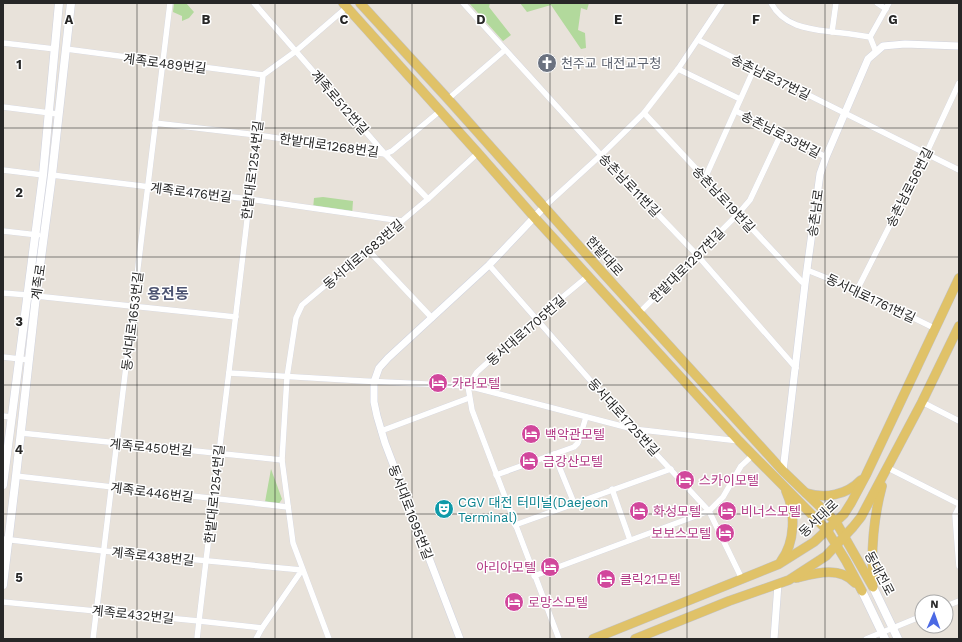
<svg xmlns="http://www.w3.org/2000/svg" width="962" height="642" viewBox="0 0 962 642" font-family="'Work Sans','Noto Sans KR',sans-serif">
<style>
.green{fill:#b2d99c}
.lines{fill:none;stroke-linecap:round;stroke-linejoin:round}
.minor-casing{stroke:#d0d3df;stroke-width:6}
.tertiary-casing{stroke:#d0d3df;stroke-width:8}
.secondary-casing{stroke:#d0d3df;stroke-width:9}
.primary-casing{stroke:#c3c3c3;stroke-width:10}
.minor{stroke:#fff;stroke-width:5.5}
.tertiary{stroke:#fff;stroke-width:7}
.secondary{stroke:#fff;stroke-width:8}
.primary{stroke:#e0c268;stroke-width:9}
.grid{fill:none;stroke:#272727;stroke-width:1;stroke-opacity:0.55}
.labels{text-anchor:middle;stroke-width:3;stroke-linejoin:round;paint-order:stroke}
.street-label{font-size:13px;fill:#272727;stroke:#fff}
.worship-label{font-size:13px;fill:#5b616d;stroke:#fff;text-anchor:start}
.hotel-label{font-size:13px;fill:#b23c85;stroke:#fff;text-anchor:start}
.culture-label{font-size:13px;fill:#0d838f;stroke:#fff;text-anchor:start}
.quarter-label{font-size:15px;font-weight:bold;fill:#4d5472;stroke:#fff}
.grid-label{font-size:13px;text-anchor:middle;font-weight:bold;fill:#272727;stroke:#fff;stroke-width:3;stroke-linejoin:round;paint-order:stroke}
</style>
<rect width="100%" height="100%" fill="#e8e2da"/>
<g class="green">
<polygon points="174,3 186,3 194,12 189,18 182,21 182,16 173,12"/>
<polygon points="469,3 490,3 489,7 511,35 503,41"/>
<polygon points="520,3 589,3 587,10 581,8 578,30 585,33 586,48 581,49 551,5 527,12"/>
<polygon points="323,197 353,201 352,215 313,209 314,198"/>
<polygon points="271,469 282,499 278,505 265,502"/>
</g>
<g class="lines">
<defs>
<g id="minor">
<polyline points="254,3 385,154 428,199"/>
<polyline points="463,3 601,155 697,255 796,368"/>
<path d="M771 3C784 27 809 29 833 32 846 33 858 35 870 37L876 52"/>
<polyline points="877,3 886,9"/>
<polyline points="832,32 836,3"/>
<polyline points="870,37 889,3"/>
<polyline points="698,40 959,170"/>
<polyline points="3,43 55,49"/>
<polyline points="66,49 263,75"/>
<polyline points="678,69 740,99"/>
<polyline points="448,99 505,50"/>
<polyline points="3,107 58,114"/>
<polyline points="736,111 826,157"/>
<polyline points="644,113 802,282 805,284"/>
<polyline points="155,123 257,135 385,154 392,151 440,111"/>
<polyline points="3,170 43,175"/>
<polyline points="52,175 249,199 402,221"/>
<polyline points="705,178 754,69"/>
<polyline points="544,207 601,155 644,113 678,69 722,3"/>
<polyline points="3,231 38,235"/>
<polyline points="368,250 432,318"/>
<polyline points="489,265 633,429 709,511 742,579"/>
<polyline points="807,270 857,290 934,328"/>
<polyline points="857,290 926,154 959,83"/>
<polyline points="3,293 28,295"/>
<polyline points="36,296 236,317"/>
<polyline points="639,313 738,214 750,200 781,134"/>
<polyline points="3,357 29,360"/>
<polyline points="229,373 364,381 468,386 633,429 739,441"/>
<polyline points="468,386 472,410 559,639"/>
<polyline points="468,386 477,372 536,319 588,276"/>
<polyline points="922,402 959,421"/>
<polyline points="3,416 11,417"/>
<polyline points="381,431 469,398"/>
<polyline points="21,433 282,460"/>
<polyline points="554,454 574,503"/>
<polyline points="888,468 959,504"/>
<polyline points="496,475 574,447 578,443 586,417"/>
<polyline points="16,476 288,507"/>
<polyline points="612,489 630,540"/>
<polyline points="959,507 955,515 959,566"/>
<polyline points="515,525 671,469"/>
<polyline points="3,539 104,551 302,570 262,628 256,639"/>
<polyline points="534,576 709,511 723,497 741,466 753,455"/>
<polyline points="3,602 199,621 262,628"/>
<polyline points="946,606 959,601"/>
<polyline points="93,639 170,3"/>
<path d="M197 639C218 451 244 263 263 75L296 51 347 7"/>
<polyline points="329,639 293,543 282,460 287,377 296,318 302,305 428,199 478,153"/>
<polyline points="866,639 922,616"/>
</g>
<g id="tertiary">
<polyline points="783,471 805,284 820,174 826,157 868,59 883,46 905,44 959,46"/>
<polyline points="460,639 385,443 377,416 374,402 374,382 379,368 388,358 489,265 544,207"/>
<polyline points="774,639 778,584"/>
</g>
<g id="secondary">
<polyline points="3,485 43,175 59,3"/>
<polyline points="3,585 16,476 36,296 52,175 71,3"/>
<polyline points="873,587 898,639"/>
<polyline points="862,591 885,639"/>
</g>
<g id="primary">
<polyline points="343,3 478,153 535,218 739,441 827,530 846,561 862,591"/>
<polyline points="360,3 448,99 603,273 783,471 836,522 873,587"/>
<path d="M806 493C825 499 847 495 861 480"/>
<path d="M781 561C795 543 796 512 786 491"/>
<path d="M796 578C816 573 840 566 855 583"/>
<path d="M873 582C871 551 874 516 882 486"/>
<polyline points="593,639 779,564 814,542 844,514 851,503 866,475 959,278"/>
<polyline points="635,639 729,601 789,580 826,556 853,527 861,517 922,402 959,326"/>
</g>
</defs>
<use href="#minor" class="minor-casing"/>
<use href="#tertiary" class="tertiary-casing"/>
<use href="#secondary" class="secondary-casing"/>
<use href="#primary" class="primary-casing"/>
<use href="#minor" class="minor"/>
<use href="#tertiary" class="tertiary"/>
<use href="#secondary" class="secondary"/>
<use href="#primary" class="primary"/>
</g>
<path class="grid" d="M137 3V639M275 3V639M412 3V639M550 3V639M687 3V639M825 3V639M3 128H959M3 257H959M3 385H959M3 514H959"/>
<defs>
<symbol id="church-disc" viewBox="-11 -11 22 22"><circle r="9.5" fill="#6b7280" stroke="#fff"/><path d="M-1.2-6h2.4v3.5h3.3v2.4h-3.3V6h-2.4V-.1h-3.3v-2.4h3.3Z" fill="#fff"/></symbol>
<symbol id="hotel-disc" viewBox="-11 -11 22 22"><circle r="9.5" fill="#d1479c" stroke="#fff"/><path d="M-6-4.5h1.5V1H6V5H4.5V3h-9V5H-6ZM-4 0a1.8 1.8 0 1 1 3.6 0ZM.5 0V-2.5h3Q6-2.5 6 0Z" fill="#fff"/></symbol>
<symbol id="theatre-disc" viewBox="-11 -11 22 22"><circle r="9.5" fill="#0f9aa8" stroke="#fff"/><path d="M-5-5.5Q0-4 5-5.5V0Q5 5 0 6Q-5 5-5 0ZM-3.3-2.5H-1v1.5H-3.3ZM1-2.5H3.3v1.5H1ZM-2.8 1Q0 5.5 2.8 1Z" fill="#fff"/></symbol>
</defs>
<g fill-rule="evenodd">
<use href="#church-disc" x="536" y="52" width="22" height="22"/>
<use href="#hotel-disc" x="427" y="372" width="22" height="22"/>
<use href="#hotel-disc" x="520" y="423" width="22" height="22"/>
<use href="#hotel-disc" x="518" y="450" width="22" height="22"/>
<use href="#hotel-disc" x="674" y="469" width="22" height="22"/>
<use href="#theatre-disc" x="433" y="498" width="22" height="22"/>
<use href="#hotel-disc" x="628" y="500" width="22" height="22"/>
<use href="#hotel-disc" x="716" y="500" width="22" height="22"/>
<use href="#hotel-disc" x="714" y="522" width="22" height="22"/>
<use href="#hotel-disc" x="539" y="556" width="22" height="22"/>
<use href="#hotel-disc" x="595" y="568" width="22" height="22"/>
<use href="#hotel-disc" x="503" y="591" width="22" height="22"/>
</g>
<g class="labels">
<g class="street-label">
<text transform="translate(165 63) rotate(7)" y="5">계족로489번길</text>
<text transform="translate(771 77) rotate(26)" y="5">송촌남로37번길</text>
<text transform="translate(340 102) rotate(49)" y="5">계족로512번길</text>
<text transform="translate(781 134) rotate(27)" y="5">송촌남로33번길</text>
<text transform="translate(329 145) rotate(8)" y="5">한밭대로1268번길</text>
<text transform="translate(252 170) rotate(-83)" y="5">한밭대로1254번길</text>
<text transform="translate(630 185) rotate(46)" y="5">송촌남로11번길</text>
<text transform="translate(909 187) rotate(-63)" y="5">송촌남로56번길</text>
<text transform="translate(191 192) rotate(7)" y="5">계족로476번길</text>
<text transform="translate(724 199) rotate(47)" y="5">송촌남로19번길</text>
<text transform="translate(815 213) rotate(-82)" y="5">송촌남로</text>
<text transform="translate(363 254) rotate(-40)" y="5">동서대로1683번길</text>
<text transform="translate(605 256) rotate(48)" y="5">한밭대로</text>
<text transform="translate(687 265) rotate(-45)" y="5">한밭대로1297번길</text>
<text transform="translate(38 282) rotate(-82)" y="5">계족로</text>
<text transform="translate(871 298) rotate(25)" y="5">동서대로1761번길</text>
<text transform="translate(132 321) rotate(-83)" y="5">동서대로1653번길</text>
<text transform="translate(526 330) rotate(-41)" y="5">동서대로1705번길</text>
<text transform="translate(624 417) rotate(48)" y="5">동서대로1725번길</text>
<text transform="translate(151 447) rotate(5)" y="5">계족로450번길</text>
<text transform="translate(152 492) rotate(7)" y="5">계족로446번길</text>
<text transform="translate(214 494) rotate(-84)" y="5">한밭대로1254번길</text>
<text transform="translate(411 512) rotate(69)" y="5">동서대로1695번길</text>
<text transform="translate(818 518) rotate(-43)" y="5">동서대로</text>
<text transform="translate(153 556) rotate(6)" y="5">계족로438번길</text>
<text transform="translate(880 573) rotate(62)" y="5">동대전로</text>
<text transform="translate(133 614) rotate(6)" y="5">계족로432번길</text>
</g>
<g class="worship-label">
<text x="561" y="68">천주교 대전교구청</text>
</g>
<g class="hotel-label">
<text x="452" y="388">카라모텔</text>
<text x="545" y="439">백악관모텔</text>
<text x="543" y="466">금강산모텔</text>
<text x="699" y="485">스카이모텔</text>
<text x="653" y="516">화성모텔</text>
<text x="741" y="516">비너스모텔</text>
<text x="711" y="538" text-anchor="end">보보스모텔</text>
<text x="536" y="572" text-anchor="end">아리아모텔</text>
<text x="620" y="584">클릭21모텔</text>
<text x="528" y="607">로망스모텔</text>
</g>
<g class="culture-label">
<text x="458" y="507">CGV 대전 터미널(Daejeon<tspan x="458" dy="15">Terminal)</tspan></text>
</g>
<g class="quarter-label">
<text x="168" y="299">용전동</text>
</g>
</g>
<g class="grid-label">
<text x="69" y="24">A</text>
<text x="206" y="24">B</text>
<text x="344" y="24">C</text>
<text x="481" y="24">D</text>
<text x="618" y="24">E</text>
<text x="756" y="24">F</text>
<text x="893" y="24">G</text>
<text x="19" y="69">1</text>
<text x="19" y="197">2</text>
<text x="19" y="326">3</text>
<text x="19" y="454">4</text>
<text x="19" y="582">5</text>
</g>
<rect width="962" height="642" fill="none" stroke="#272727" stroke-width="8"/>
<g transform="translate(934 614) rotate(2)"><circle r="19" fill="#ffffff" stroke="#a9a9a9"/>
<path d="M0-3L7 15L0 10L-7 15Z" fill="#4b69e4"/>
<text y="-6" font-size="11" font-weight="bold" text-anchor="middle" fill="#272727">N</text>
</g>
</svg>
